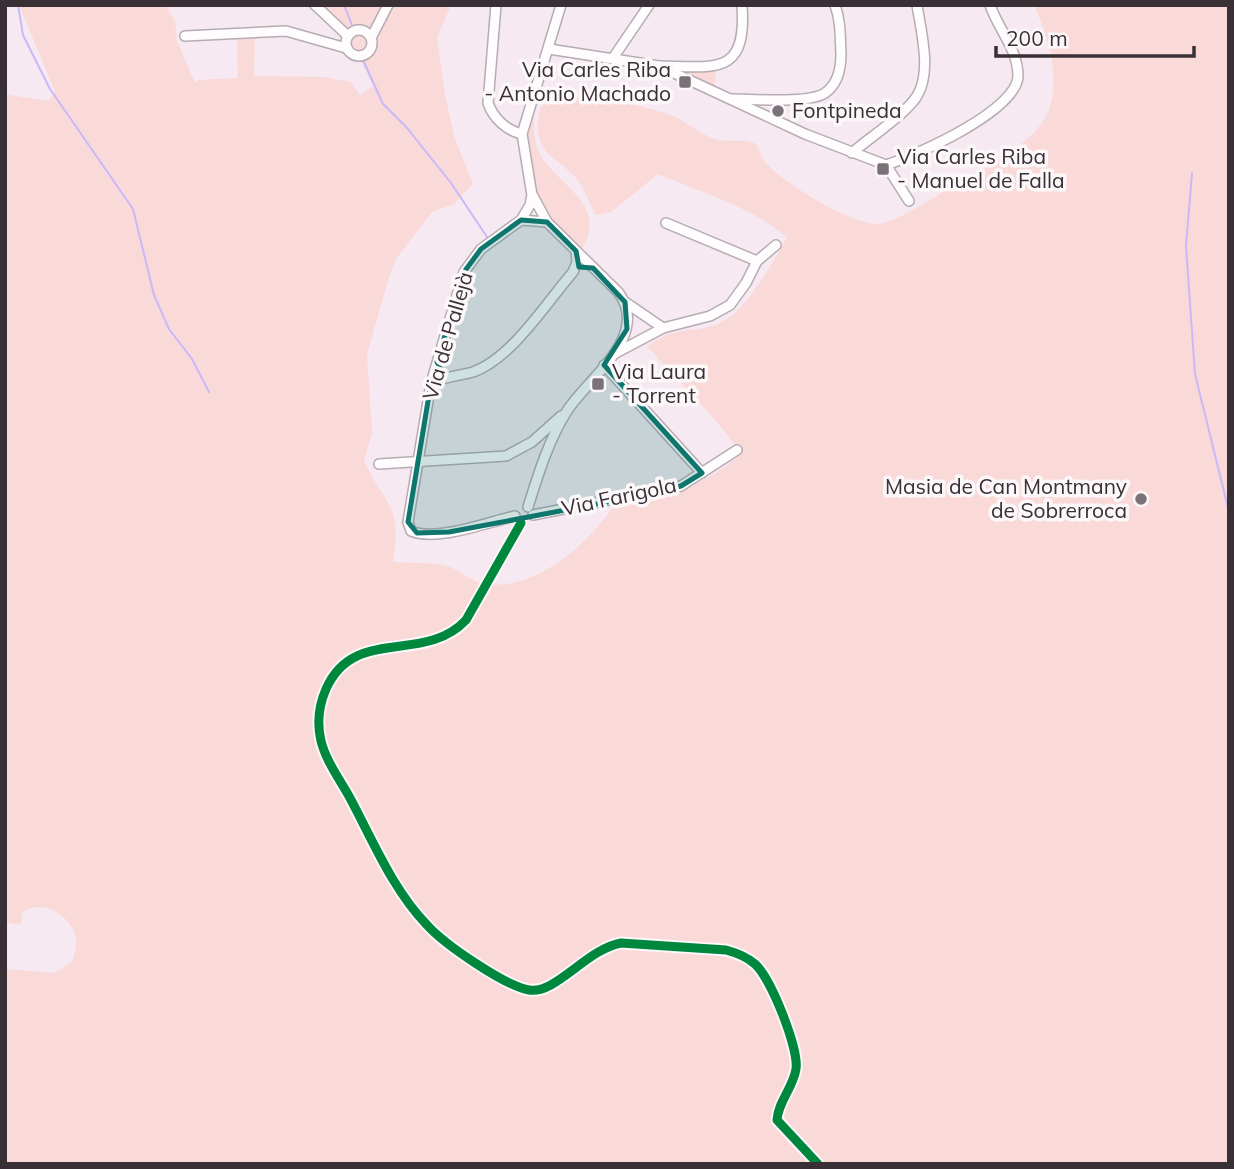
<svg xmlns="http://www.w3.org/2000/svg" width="1234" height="1169" viewBox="0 0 1234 1169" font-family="Mulish,sans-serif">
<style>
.green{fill:#fad9d9}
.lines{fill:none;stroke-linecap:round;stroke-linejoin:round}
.stream{stroke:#c8b9fa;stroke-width:2}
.minor-casing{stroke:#b6acb3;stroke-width:12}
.minor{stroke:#fefcfd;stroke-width:9}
.cycleway-casing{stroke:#fcf8fa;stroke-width:13}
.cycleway{stroke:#00873e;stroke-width:9}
.marked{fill:#0f766e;fill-opacity:0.2;stroke:#0f766e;stroke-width:5;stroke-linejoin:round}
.poi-dot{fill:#7b7178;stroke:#fcf8fa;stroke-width:2.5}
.labels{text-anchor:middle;stroke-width:7;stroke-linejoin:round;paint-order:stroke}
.poi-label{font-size:21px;fill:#393036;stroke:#fcf8fa;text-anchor:start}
.street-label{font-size:21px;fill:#393036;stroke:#fcf8fa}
</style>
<rect width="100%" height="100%" fill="#f6e9f2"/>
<g class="green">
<path d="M19 5H165L175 21 177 41 195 83 199 80 238 78 237 37 255 36 254 76 325 77 351 82 360 95 373 86 360 59 373 51 392 5H451L437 38 445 95 455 139 473 184 454 204 432 212 396 259 389 277 367 354 372 433 364 461C387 509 402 503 393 562 410 563 430 562 447 566 460 570 471 582 486 584 538 591 587 543 615 505 665 504 703 484 742 454L718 423 647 346C677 324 695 335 722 322 746 310 774 261 787 237 751 207 701 192 658 174L611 212 596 215C589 203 585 190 576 178 557 156 532 155 539 113 544 81 646 106 668 114 685 120 698 133 715 139 729 143 744 138 756 144 760 150 761 158 766 163 787 185 846 222 876 224 892 225 928 201 943 192 972 176 1029 147 1045 118 1064 84 1048 36 1034 5H1229V1164H5V969L54 973 72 962C75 953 78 944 75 934 67 913 41 898 22 913L21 925 5 922V94L48 101 55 92Z"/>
<polygon points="323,5 384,5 374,25 367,30 345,28"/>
<circle cx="359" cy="44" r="11"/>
<polygon points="678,69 716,70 714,90 675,72"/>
<path d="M534 107C534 123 532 141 541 156 558 185 609 205 582 249L545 214 548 212 544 203H540L538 197 526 144Z"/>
</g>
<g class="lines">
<g class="stream">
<polyline points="18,5 23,35 50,89 133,209 154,295 169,329 192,359 209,392"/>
<polyline points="344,5 354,30"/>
<polyline points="363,60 383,104 407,128 451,183 489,240"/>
<polyline points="1192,173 1186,246 1195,374 1229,512"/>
</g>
<defs>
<g id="minor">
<polyline points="315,5 348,36"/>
<path d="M496 5 488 103C493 118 507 131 522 134"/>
<circle cx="359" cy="43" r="13"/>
<polyline points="185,36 286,31 346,48"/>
<polyline points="371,38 388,5"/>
<polyline points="549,49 659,66 805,134 886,165 909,201"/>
<polyline points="613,58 649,5"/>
<path d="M660 66C716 67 747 76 742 5"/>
<path d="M732 99C754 99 808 104 825 93 838 84 841 68 841 54 840 36 841 22 835 5"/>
<path d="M852 153C870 137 905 115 917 96 932 72 921 31 917 5"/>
<path d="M886 165C915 156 1017 111 1018 76 1018 49 998 29 990 5"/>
<polyline points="521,220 547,222"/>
<polyline points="666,223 757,261"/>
<polyline points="625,302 663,328"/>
<polyline points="614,354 663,328 710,316 730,305 746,283 757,261 776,245"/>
<polyline points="604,365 702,473"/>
<path d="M431 383C446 376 459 376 473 372 512 358 547 302 573 272L577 262 576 251"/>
<polyline points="379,464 506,456 532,442 561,416"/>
<path d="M528 507C538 475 549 439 567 411 588 378 650 337 619 293L547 222 533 196"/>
<polyline points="533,515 681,486 737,450"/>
<path d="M515 516C488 522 436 542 411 531L408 522 431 383 464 272 481 249 521 220 530 205 532 195 522 134 561 5"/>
<path d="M521 523 466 620C424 665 354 625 326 689 319 705 317 724 321 741 326 761 340 780 350 798 373 841 393 890 427 925 444 944 505 986 529 990 555 995 587 949 621 943L726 950C737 953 747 957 755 964 771 978 799 1049 796 1069 793 1088 778 1102 777 1120L818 1164"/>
</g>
</defs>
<use href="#minor" class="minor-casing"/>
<use href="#minor" class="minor"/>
<defs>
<path id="cycleway" d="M521 523 466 620C424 665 354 625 326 689 319 705 317 724 321 741 326 761 340 780 350 798 373 841 393 890 427 925 444 944 505 986 529 990 555 995 587 949 621 943L726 950C737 953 747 957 755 964 771 978 799 1049 796 1069 793 1088 778 1102 777 1120L818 1164"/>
</defs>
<use href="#cycleway" class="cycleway-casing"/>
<use href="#cycleway" class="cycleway"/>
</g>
<path class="marked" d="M521 220 547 222 576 251 579 267 593 268 625 302 627 329 604 365 702 473 681 486 634 497 449 532 417 533 408 522 431 383 444 377 437 362 464 272 481 249Z"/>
<g class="poi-dot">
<rect x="678" y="75" width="14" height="14" rx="3.5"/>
<circle cx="778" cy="111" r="7"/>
<rect x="876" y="162" width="14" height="14" rx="3.5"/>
<rect x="591" y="377" width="14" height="14" rx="3.5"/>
<circle cx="1141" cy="499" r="7"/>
</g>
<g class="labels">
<g class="poi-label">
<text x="671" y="77" text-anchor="end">Via Carles Riba<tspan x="671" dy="24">- Antonio Machado</tspan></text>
<text x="792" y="118">Fontpineda</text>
<text x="897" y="164">Via Carles Riba<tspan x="897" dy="24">- Manuel de Falla</tspan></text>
<text x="612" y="379">Via Laura<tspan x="612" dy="24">- Torrent</tspan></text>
<text x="1127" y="494" text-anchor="end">Masia de Can Montmany<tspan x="1127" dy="24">de Sobrerroca</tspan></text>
</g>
<g class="street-label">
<text transform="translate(448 336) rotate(-74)" y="7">Via de Pallejà</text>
<text transform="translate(619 497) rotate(-12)" y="7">Via Farigola</text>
</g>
</g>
<rect width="1234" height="1169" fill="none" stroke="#393036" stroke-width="14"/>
<path d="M996 46v10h198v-10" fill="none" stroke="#393036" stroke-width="3.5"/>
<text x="1006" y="46" font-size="21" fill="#393036" stroke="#fcf8fa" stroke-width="5" paint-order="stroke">200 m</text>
</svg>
